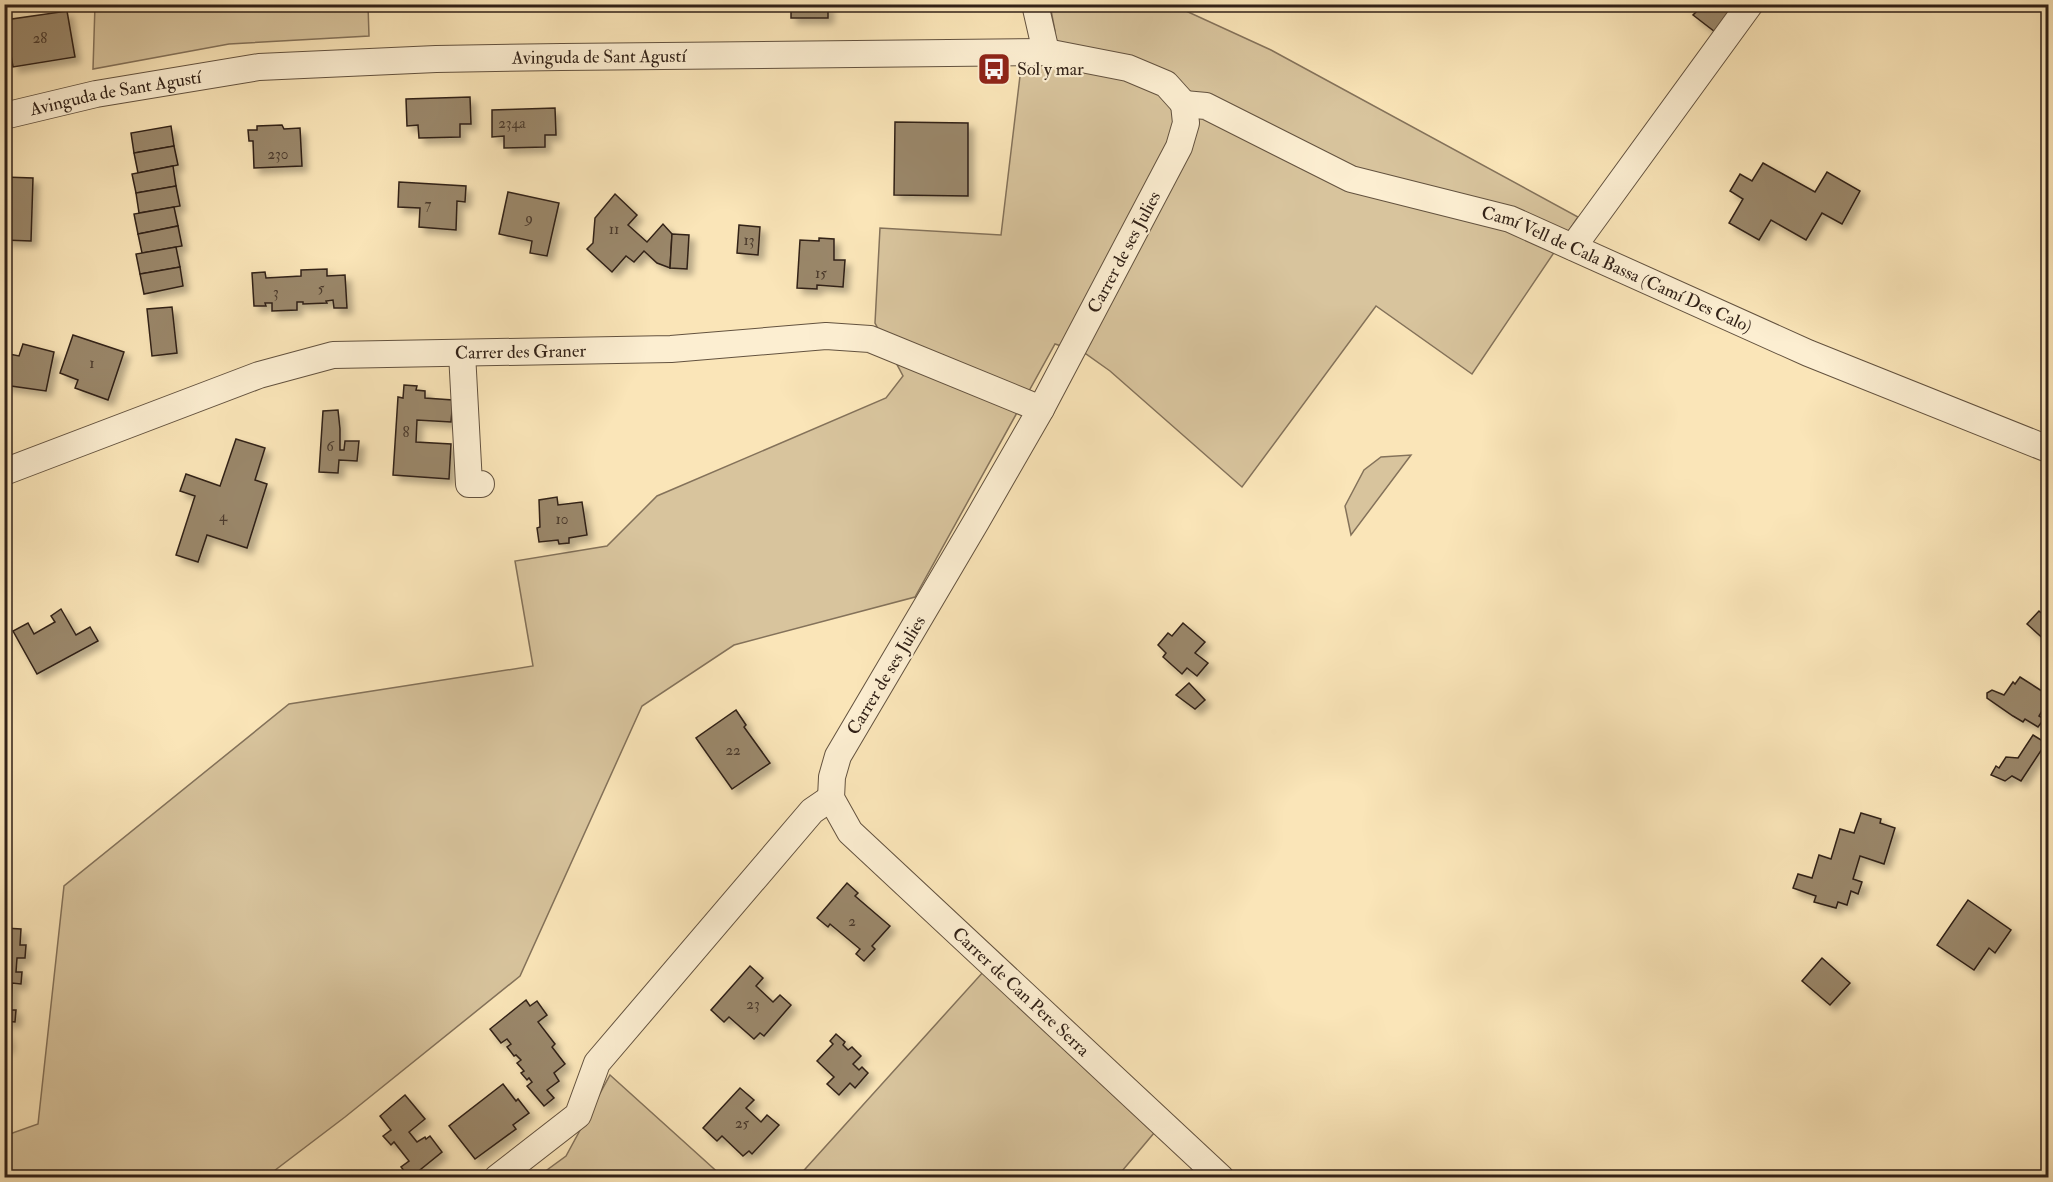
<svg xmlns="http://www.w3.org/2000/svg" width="2053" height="1182" viewBox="0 0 2053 1182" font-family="'IM FELL Double Pica',serif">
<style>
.green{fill:#d8c49d;stroke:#84725a;stroke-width:1.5}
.building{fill:#9a876b;stroke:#312117;stroke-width:1.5;filter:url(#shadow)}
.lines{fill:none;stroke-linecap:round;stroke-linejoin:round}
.minor-casing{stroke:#63523f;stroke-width:28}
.minor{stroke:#fceed1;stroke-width:26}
.labels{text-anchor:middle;stroke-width:4.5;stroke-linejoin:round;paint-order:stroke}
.number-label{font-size:15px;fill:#4b3a2c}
.street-label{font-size:18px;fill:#312117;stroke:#fceed1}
.poi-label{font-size:18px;fill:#312117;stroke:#fceed1;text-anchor:start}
</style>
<defs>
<filter id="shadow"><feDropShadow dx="5.5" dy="5.5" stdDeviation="3" flood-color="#0004"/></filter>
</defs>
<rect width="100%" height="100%" fill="#fae5b8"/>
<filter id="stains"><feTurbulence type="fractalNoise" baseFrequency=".00333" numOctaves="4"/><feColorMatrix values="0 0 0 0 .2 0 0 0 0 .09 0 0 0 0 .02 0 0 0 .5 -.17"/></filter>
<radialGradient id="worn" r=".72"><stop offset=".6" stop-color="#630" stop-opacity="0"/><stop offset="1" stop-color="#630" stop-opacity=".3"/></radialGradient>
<g class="green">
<polygon points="95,5 368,5 369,36 229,44 93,69"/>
<polygon points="1050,5 1173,5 1271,50 1578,217 1472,374 1376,306 1242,487 1110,371 1086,354 1055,344 915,597 734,645 642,706 520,976 345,1117 266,1177 5,1177 4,1136 38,1124 64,886 289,704 533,666 515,561 607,546 657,496 886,398 903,376 875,323 880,228 1001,235 1020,76 1055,31"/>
<polygon points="1411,455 1351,535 1345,506 1364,470 1381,457"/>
<polygon points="984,971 1154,1133 1117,1177 797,1178"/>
<polygon points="610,1075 723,1177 536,1178 566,1156"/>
</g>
<g class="building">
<rect x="791" y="4" width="37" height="14"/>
<polygon points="1686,4 1726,4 1737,13 1719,35 1693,15 1696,12"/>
<polygon points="67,11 75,57 13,67 5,20"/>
<polygon points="470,97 471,124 460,124 460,137 419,138 418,125 407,126 406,99"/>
<polygon points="555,108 556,135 545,135 545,147 504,148 504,136 492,137 492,110"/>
<polygon points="895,122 968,123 968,196 894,195"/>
<polygon points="282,125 284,129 300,128 302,166 254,168 253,141 249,141 248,130 257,130 257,126"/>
<polygon points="171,126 174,146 134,153 131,133"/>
<polygon points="174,146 178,165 138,173 134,153"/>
<polygon points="1763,163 1815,192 1827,172 1860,191 1842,224 1822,213 1806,240 1771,220 1759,240 1729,223 1743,199 1730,191 1740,174 1752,181"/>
<polygon points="173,166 176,186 136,193 132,174"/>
<polygon points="4,177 33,178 31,241 4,240"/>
<polygon points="399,182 466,186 465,202 457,201 456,230 419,227 420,208 398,207"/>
<polygon points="176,186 180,206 139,213 136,193"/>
<polygon points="508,192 559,203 547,256 530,253 532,241 499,234"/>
<polygon points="615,194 637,215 628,225 647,242 663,224 672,234 670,268 657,263 644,251 634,262 626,256 612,272 587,249 593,243 595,218"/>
<polygon points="174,207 178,226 138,234 134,214"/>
<polygon points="739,225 760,227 758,255 737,253"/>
<polygon points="178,226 182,246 142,253 138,234"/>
<polygon points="672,234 689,235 687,269 670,268"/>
<polygon points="819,238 834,239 834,260 845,260 843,287 817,285 817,289 797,288 800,240 819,241"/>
<polygon points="176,247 180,267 140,274 136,254"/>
<polygon points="180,267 183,286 144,294 140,274"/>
<polygon points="327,269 327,276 345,275 347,308 334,308 333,300 326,301 327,303 303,304 303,302 297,302 297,310 272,311 272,303 265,303 266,306 254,306 252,273 265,272 266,278 301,276 301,270"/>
<polygon points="172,307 177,353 152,356 147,309"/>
<polygon points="73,335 124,352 108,400 75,388 78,380 60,373"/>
<polygon points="23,344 54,352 46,391 4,385 4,353 19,356"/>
<polygon points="404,385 417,386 416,390 425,391 425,398 453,400 451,422 417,420 416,442 451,444 449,479 393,475 398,397 403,398"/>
<polygon points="338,410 340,429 340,450 344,450 345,441 359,441 357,461 339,460 338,473 319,472 323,411"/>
<polygon points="236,439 265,448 255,480 267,484 247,548 207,535 198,562 176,555 195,496 180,491 186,474 220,486"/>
<polygon points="557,497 558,505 582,502 587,535 569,538 569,543 559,544 558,540 539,542 537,528 540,527 539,500"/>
<polygon points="61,609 76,635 90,627 98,641 37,674 13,631 28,623 34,634 55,622 51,616"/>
<polygon points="2039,611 2048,619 2048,643 2027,624"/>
<polygon points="1183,623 1205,642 1195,653 1208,663 1197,676 1187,668 1182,674 1163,657 1166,653 1158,645 1168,633 1172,636"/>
<polygon points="2020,677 2048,695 2048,701 2039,716 2044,719 2038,727 2025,719 2023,722 2013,716 1987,698 1987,693 1992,690 2004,695 2013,682 2015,684"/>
<polygon points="1189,683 1205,700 1195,709 1176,695"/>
<polygon points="736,710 746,725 744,727 770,763 732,789 696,738"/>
<polygon points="2033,735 2046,743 2021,781 2012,776 2005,781 1991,775 1996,766 1999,768 2006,757 2018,758"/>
<polygon points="1861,813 1881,819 1880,823 1895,828 1884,864 1860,856 1853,879 1862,882 1858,894 1851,891 1847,905 1838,902 1836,908 1814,902 1816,896 1793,888 1798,874 1812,878 1819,855 1831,859 1840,829 1854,833"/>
<polygon points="847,883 858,893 855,896 890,926 872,946 875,949 864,961 856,954 860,949 830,924 828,927 817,918"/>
<polygon points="1968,900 2011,930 1995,953 1989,948 1974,970 1937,945"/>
<polygon points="4,928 21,929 20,945 26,945 25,958 17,958 16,972 22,972 21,984 12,983 11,1010 16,1010 15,1022 5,1021 5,1036 8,1036 8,1048 4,1047"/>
<polygon points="1822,958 1850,983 1830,1005 1802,981"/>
<polygon points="750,966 763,978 756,986 773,1002 780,995 791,1005 764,1036 760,1033 754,1039 729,1017 724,1022 711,1010"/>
<polygon points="526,1000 530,1006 537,1001 547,1015 538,1022 555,1044 552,1047 565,1064 554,1073 559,1081 547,1090 554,1098 544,1106 527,1086 532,1082 529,1078 527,1080 521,1073 524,1071 517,1063 521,1060 516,1055 514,1056 507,1047 511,1044 507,1039 501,1043 490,1029"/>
<polygon points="836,1034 845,1042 843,1045 848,1050 852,1047 861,1056 853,1064 859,1070 862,1067 868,1073 855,1088 850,1083 839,1095 827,1084 834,1077 817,1061 833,1044 830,1041"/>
<polygon points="503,1084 516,1101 518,1099 529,1113 513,1125 516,1129 475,1159 449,1126"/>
<polygon points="740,1088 754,1100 746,1108 761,1122 767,1115 779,1125 752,1154 749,1151 743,1156 722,1136 717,1141 703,1128"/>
<polygon points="405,1095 425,1119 409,1132 417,1142 425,1137 426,1139 430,1136 442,1152 410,1178 401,1167 409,1161 394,1142 391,1145 383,1136 391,1130 380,1116"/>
</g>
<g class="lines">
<defs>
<g id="minor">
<polyline points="1035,4 1046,52"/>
<path id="s1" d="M1184 104 1186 123 1179 147 1041 409 976 522 838 756 832 777 831 798 850 832 1221 1178"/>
<path id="s2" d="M1184 104 1206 106 1351 179 1510 219 1808 353 2048 449"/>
<path id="s3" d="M4 116 96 94 259 67 436 59 562 57 1046 52 1128 68 1166 84 1184 104"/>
<polyline points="1573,247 1750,4"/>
<polyline points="462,353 469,484 481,484"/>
<path id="s4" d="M4 472 259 375 333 355 671 349 826 336 870 339 1041 409"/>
<polyline points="497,1178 578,1115 597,1063 812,811 831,798"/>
</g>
</defs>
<use href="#minor" class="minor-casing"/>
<use href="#minor" class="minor"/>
</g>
<defs>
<symbol id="bus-square" viewBox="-11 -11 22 22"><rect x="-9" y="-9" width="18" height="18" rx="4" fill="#8f2418" stroke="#fceed1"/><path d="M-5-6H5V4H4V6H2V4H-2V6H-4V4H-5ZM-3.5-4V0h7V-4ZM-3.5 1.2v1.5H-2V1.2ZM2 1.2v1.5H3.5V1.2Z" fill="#fff"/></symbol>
</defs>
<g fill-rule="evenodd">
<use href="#bus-square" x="975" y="50" width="38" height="38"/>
</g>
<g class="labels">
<g class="number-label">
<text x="40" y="43">28</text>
<text x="512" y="128">234a</text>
<text x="278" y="159">230</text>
<text x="428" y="209">7</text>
<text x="529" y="223">9</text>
<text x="614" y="234">11</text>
<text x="749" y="245">13</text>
<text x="821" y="278">15</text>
<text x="321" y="293">5</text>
<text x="276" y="297">3</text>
<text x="92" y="368">1</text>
<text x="406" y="437">8</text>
<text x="330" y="451">6</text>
<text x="223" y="521">4</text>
<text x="562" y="524">10</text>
<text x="733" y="755">22</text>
<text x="852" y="926">2</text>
<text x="753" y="1009">23</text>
<text x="742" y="1128">25</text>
</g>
<g class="street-label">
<text dy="6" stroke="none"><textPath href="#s3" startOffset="600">Avinguda de Sant Agustí</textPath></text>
<text dy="6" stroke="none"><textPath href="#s3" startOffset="114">Avinguda de Sant Agustí</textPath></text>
<text transform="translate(1124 252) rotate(-62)" y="6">Carrer de ses Julies</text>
<text dy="6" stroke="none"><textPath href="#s2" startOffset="466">Camí Vell de Cala Bassa (Camí Des Calo)</textPath></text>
<text dy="6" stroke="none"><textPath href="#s4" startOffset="537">Carrer des Graner</textPath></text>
<text transform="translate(886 675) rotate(-59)" y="6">Carrer de ses Julies</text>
<text dy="6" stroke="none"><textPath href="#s1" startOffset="1058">Carrer de Can Pere Serra</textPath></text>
</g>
<g class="poi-label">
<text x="1017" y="75">Sol y mar</text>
</g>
</g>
<rect width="2053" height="1182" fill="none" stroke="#fae5b8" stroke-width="24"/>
<rect x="6" y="6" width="2041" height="1170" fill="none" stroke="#312117" stroke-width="3"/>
<rect x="12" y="12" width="2029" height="1158" fill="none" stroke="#312117" stroke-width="1.5"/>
<rect width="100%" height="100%" filter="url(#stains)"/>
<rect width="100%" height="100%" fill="url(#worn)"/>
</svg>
